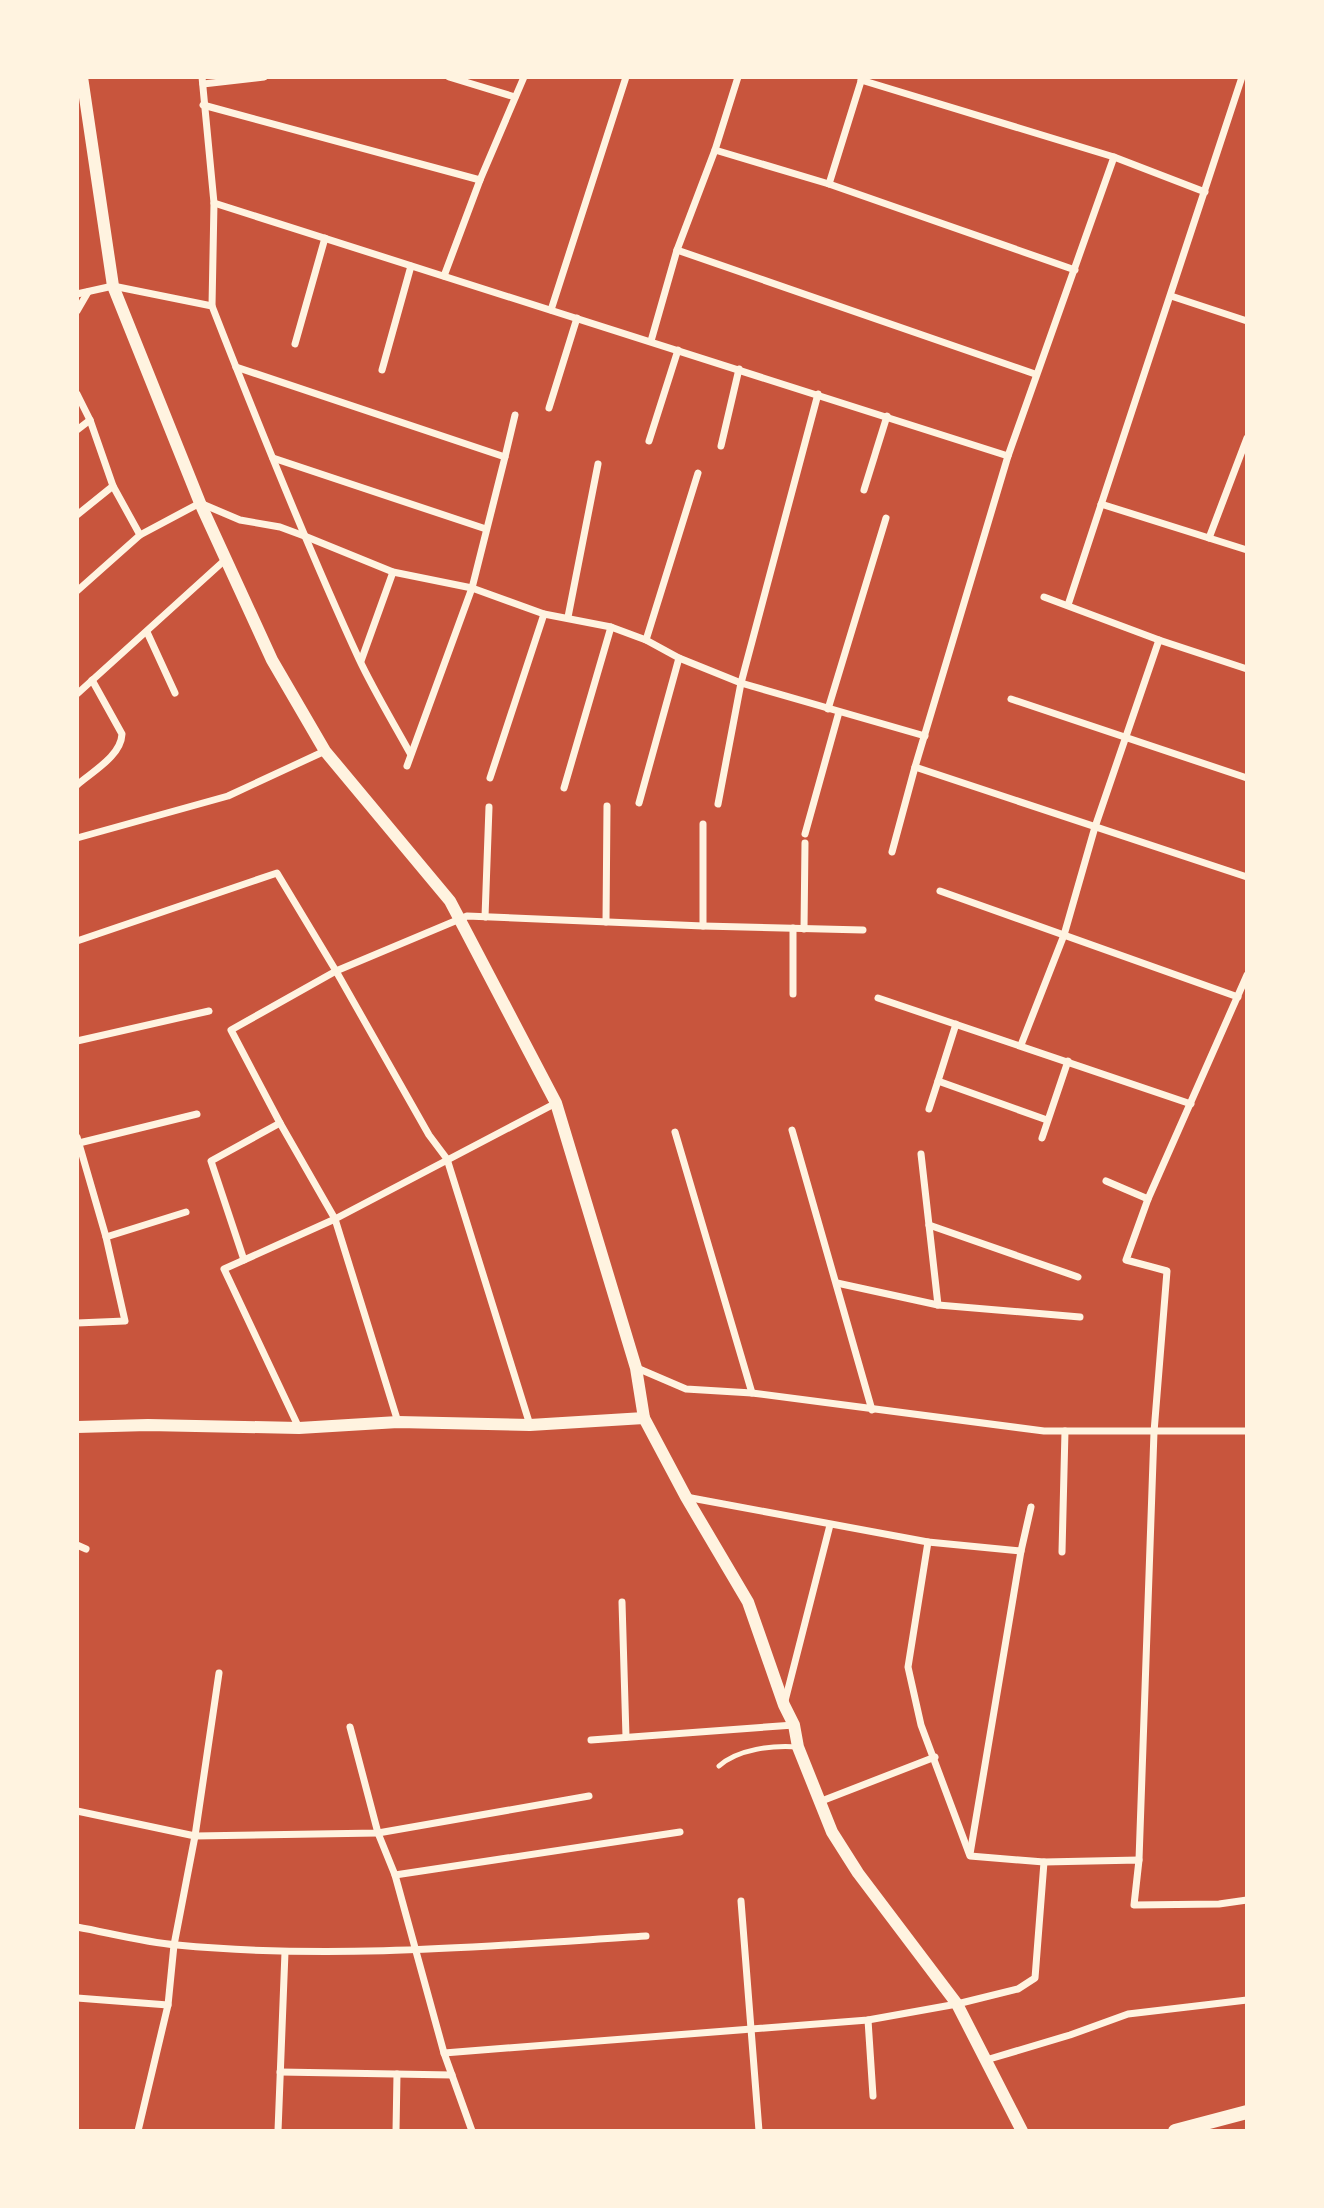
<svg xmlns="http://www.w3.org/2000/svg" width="1324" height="2208" viewBox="0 0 1324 2208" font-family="Signika,sans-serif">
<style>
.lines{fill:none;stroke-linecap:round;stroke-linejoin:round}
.service{stroke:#fff3e0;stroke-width:5}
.minor{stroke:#fff3e0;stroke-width:7}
.tertiary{stroke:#fff3e0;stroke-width:12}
.secondary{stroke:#fff3e0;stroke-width:14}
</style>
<rect width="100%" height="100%" fill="#c8553d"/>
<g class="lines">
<path class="service" d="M719 1766C738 1749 773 1745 798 1747"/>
<g class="minor">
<polyline points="202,77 214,203 212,306"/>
<polyline points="449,77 515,97"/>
<polyline points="861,80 1114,157 1205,192"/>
<polyline points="203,84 264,77"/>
<polyline points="203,105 480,180"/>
<polyline points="715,150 829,184 1075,270"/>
<polyline points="829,184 862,78"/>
<polyline points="214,203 1008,456"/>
<polyline points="677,250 1035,374"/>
<polyline points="444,276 480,180 524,77"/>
<path d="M77 294 113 286 212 306C258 424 306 544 359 659 374 691 393 722 410 753"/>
<polyline points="1171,296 1247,321"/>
<polyline points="551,310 626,77"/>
<polyline points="77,311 88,292"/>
<polyline points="651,341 677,250 715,150 738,77"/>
<polyline points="295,344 325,238"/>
<polyline points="236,367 505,457 472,588 407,766"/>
<polyline points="382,370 411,266"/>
<polyline points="77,394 90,420 113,486 140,535"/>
<polyline points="549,408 577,318"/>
<polyline points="77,430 90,420"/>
<polyline points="649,441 678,350"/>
<polyline points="721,446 739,369"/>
<polyline points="505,457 515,415"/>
<polyline points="273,458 486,529"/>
<polyline points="864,490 887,416"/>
<polyline points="1101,504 1247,550"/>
<polyline points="77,515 113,486"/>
<polyline points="1209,538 1247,438"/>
<polyline points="77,591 140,535 200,503 240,520 280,527 307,537 393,572 472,588 544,614 611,627 646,640 679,658 741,683 925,736"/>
<polyline points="1044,597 1159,640"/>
<polyline points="1068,605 1242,77"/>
<polyline points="568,617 598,464"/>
<polyline points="147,632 175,693"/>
<polyline points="646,640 698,473"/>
<polyline points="361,661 393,572"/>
<polyline points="77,694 226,559"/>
<polyline points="1011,699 1247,778"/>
<polyline points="828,709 886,518"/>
<polyline points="915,767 1247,877"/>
<polyline points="490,778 544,614"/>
<path d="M77 785C93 771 121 756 122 734L92 680"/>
<polyline points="564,788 611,627"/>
<polyline points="639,803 679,658"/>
<polyline points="718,804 741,683 818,394"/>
<polyline points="703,824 703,926"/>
<polyline points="805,834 839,712"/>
<polyline points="77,838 228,796 325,751"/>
<polyline points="892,852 915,767 1008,456 1114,157"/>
<polyline points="940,891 1238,997"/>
<polyline points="485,917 489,807"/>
<polyline points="606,922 607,806"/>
<polyline points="804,929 805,843"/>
<polyline points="77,941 277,873 336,971 429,1135 447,1159 530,1425"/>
<polyline points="793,994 793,928"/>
<polyline points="878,998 1191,1104"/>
<polyline points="956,1024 938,1081 1047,1120"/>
<polyline points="77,1041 209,1011"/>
<polyline points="1021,1045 1064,935 1095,827 1159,640 1247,669"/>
<polyline points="929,1109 938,1081"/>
<polyline points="792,1130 872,1410"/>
<polyline points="675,1132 752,1393"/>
<polyline points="77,1137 106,1237 125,1321 77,1323"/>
<polyline points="1042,1138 1068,1061"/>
<polyline points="79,1143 197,1114"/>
<polyline points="921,1154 938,1305"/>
<polyline points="1106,1181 1148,1199"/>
<polyline points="929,1225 1078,1277"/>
<polyline points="106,1237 186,1212"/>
<polyline points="244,1260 211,1161 280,1123"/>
<polyline points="837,1283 938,1305 1080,1317"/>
<polyline points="637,1368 686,1389 752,1393 1044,1431 1247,1431"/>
<polyline points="398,1422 335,1219 280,1123 231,1030 336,971 467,916 703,926 863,930"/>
<polyline points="299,1428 224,1269 335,1219 556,1103"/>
<polyline points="686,1497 928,1542 1021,1551"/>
<polyline points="928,1542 908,1667 921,1725 970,1856 1044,1862 1139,1860 1134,1905 1219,1904 1247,1900"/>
<polyline points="77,1545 86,1549"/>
<polyline points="1062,1552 1065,1431"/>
<polyline points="622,1602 626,1737"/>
<polyline points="785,1701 830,1525"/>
<polyline points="350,1727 378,1833 395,1875 444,2053 472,2131"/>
<polyline points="591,1740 794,1725"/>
<polyline points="819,1802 935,1757"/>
<polyline points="77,1811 195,1836 378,1833 589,1796"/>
<polyline points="970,1854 1021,1551 1031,1507"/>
<polyline points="1139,1860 1154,1432 1167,1271 1126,1260 1148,1199 1247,975"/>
<polyline points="395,1875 680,1832"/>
<polyline points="741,1901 759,2131"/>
<path d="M77 1927C110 1933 143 1942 177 1945 333 1960 490 1946 646 1936"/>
<polyline points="77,1998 168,2005"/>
<polyline points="868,2020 873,2096"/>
<polyline points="444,2053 868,2020 957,2004 1018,1989 1035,1978 1044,1862"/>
<polyline points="986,2060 1070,2035 1128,2014 1247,2000"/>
<polyline points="280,2072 452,2075"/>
<polyline points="138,2131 168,2005 174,1945 195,1836 219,1673"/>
<polyline points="278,2131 285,1952"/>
<polyline points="396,2131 397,2074"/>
</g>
<g class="tertiary">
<polyline points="82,77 113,286 200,503 272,660 325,751 450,901 556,1103 636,1368 644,1418 686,1497 748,1602 784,1705 794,1725 798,1747 832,1832 858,1873 957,2004 1022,2131"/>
<polyline points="77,1427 148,1425 299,1428 398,1422 530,1425 644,1418"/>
</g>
<polyline class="secondary" points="1175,2131 1247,2112"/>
</g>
<rect width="1324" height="2208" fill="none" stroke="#fff3e0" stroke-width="158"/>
</svg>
